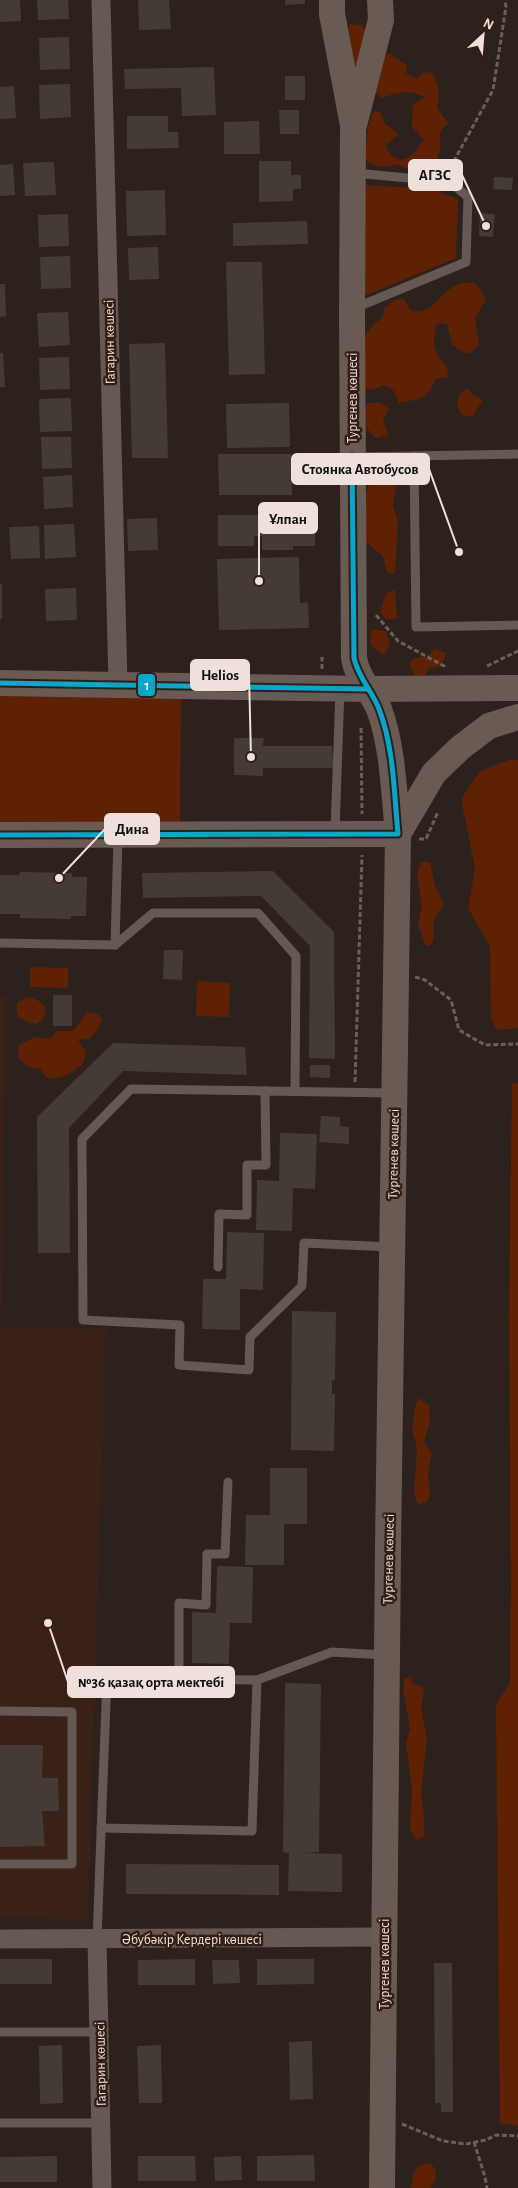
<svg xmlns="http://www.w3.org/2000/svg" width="518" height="2188" viewBox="0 0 518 2188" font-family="'Alegreya Sans',sans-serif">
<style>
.built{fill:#3a2117}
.green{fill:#5f2104}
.building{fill:#443b37}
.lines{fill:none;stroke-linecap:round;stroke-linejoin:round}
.path{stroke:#6b5f5b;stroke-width:3;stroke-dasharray:5 2.5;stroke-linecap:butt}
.lane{stroke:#665853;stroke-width:9}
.street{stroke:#665853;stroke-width:19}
.secondary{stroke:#695b54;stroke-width:26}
.bus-1-casing{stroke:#331e15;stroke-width:9}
.bus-1{stroke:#00a9ce;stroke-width:5}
.labels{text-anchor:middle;stroke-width:5;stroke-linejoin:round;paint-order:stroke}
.street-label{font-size:14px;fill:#efe0db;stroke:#331e15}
.leader{fill:none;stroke:#efe0db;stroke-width:2}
.callout-dot{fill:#efe0db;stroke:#331e15;stroke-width:2}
.callout{fill:#efe0db;stroke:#efe0db;stroke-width:2}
.callout-label{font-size:15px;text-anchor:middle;font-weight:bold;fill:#111}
.line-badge{stroke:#331e15;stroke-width:2}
.badge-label{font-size:14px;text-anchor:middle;font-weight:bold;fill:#fff}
</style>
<rect width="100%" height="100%" fill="#2c211c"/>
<g class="built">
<polygon points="0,996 6,996 2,1308 0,1308"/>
<polygon points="0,1328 106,1329 88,1920 0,1917"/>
</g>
<g class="green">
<polygon points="350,24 362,25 368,34 355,85 346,35"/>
<path d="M392 54 407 66 406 73 416 79 424 72 433 73C439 88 441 93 437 108L448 123 440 132V148L433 173 416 172 396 164C383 169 375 167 364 159 368 139 365 130 374 111L380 112 384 123 399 134 385 146 391 156 403 160 412 155 424 139 412 127 413 105 425 97C411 89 397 92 382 98L374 91 379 56Z"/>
<polygon points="364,185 433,189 458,199 456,258 364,296"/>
<path d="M475 283 486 299 475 318 479 346 467 354 452 345 447 324 437 323C432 342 432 351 447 366L448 377 435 379C428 400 419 399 399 403L394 391 385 385 371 390 363 386C362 355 355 337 383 317L384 308 395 300 404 299 411 311C434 315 440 291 459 284 464 282 470 283 475 283Z"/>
<polygon points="467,388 473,395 483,400 472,417 462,415 457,406 459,394"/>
<polygon points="368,403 381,403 389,409 383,420 388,435 375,438 366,427 362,409"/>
<path d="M393 469 396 485 393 506 398 522 395 574 387 572 383 556 365 541C364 509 358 497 379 471Z"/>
<polygon points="395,590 397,619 386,619 380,613 386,593"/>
<polygon points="373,629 385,631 390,643 384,655 371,646 370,637"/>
<polygon points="435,649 446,653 441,666 428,669 426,675 415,675 409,664 414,658 426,657"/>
<polygon points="0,696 181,697 180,827 0,826"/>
<polygon points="511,759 518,760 518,1028 496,1030 491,1017 490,947 468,908 475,869 461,799 480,771"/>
<polygon points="421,862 430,862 435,886 444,904 433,922 434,936 432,944 426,946 418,925 422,905 417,876"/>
<polygon points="30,967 68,968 68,988 30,987"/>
<polygon points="197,981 230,983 229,1017 196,1016"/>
<path d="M29 997 39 1001 45 1006C46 1016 44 1019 36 1024 22 1021 13 1017 18 1002Z"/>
<path d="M87 1012 97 1014 103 1020 90 1039 78 1040 86 1052 83 1064C71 1073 63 1080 47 1078L40 1069 29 1067 18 1058 19 1045 35 1037 51 1039 56 1031H73Z"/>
<polygon points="518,1083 518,2126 500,2123 496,1704 510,1684 511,1584 509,1315 512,1084"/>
<polygon points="417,1398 429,1405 430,1422 424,1442 432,1453 428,1472 430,1494 427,1502 418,1504 414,1495 417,1449 412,1428"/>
<polygon points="411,1676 413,1684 423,1686 424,1694 421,1708 427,1739 421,1795 424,1814 424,1837 416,1840 410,1829 412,1791 406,1743 410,1729 403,1689 405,1678"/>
<polygon points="430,2163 436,2170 435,2181 429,2188 411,2188 414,2171 419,2165"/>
</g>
<g class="building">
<polygon points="0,0 20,0 21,21 0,22"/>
<polygon points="37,0 68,0 69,19 38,20"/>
<polygon points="138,0 169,0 171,29 139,30"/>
<polygon points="285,0 305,0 305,4 285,5"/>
<polygon points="69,37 70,69 40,70 39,38"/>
<polygon points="214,67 216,115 182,116 181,88 125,89 124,69"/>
<rect x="285" y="76" width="20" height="24"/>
<polygon points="70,84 71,117 40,119 39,85"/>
<polygon points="14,86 16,118 0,119 0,87"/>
<polygon points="279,110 299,110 299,134 280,134"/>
<polygon points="127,116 168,116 168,132 178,132 179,148 127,149"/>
<polygon points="259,121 260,154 224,154 224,122"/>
<polygon points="259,161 291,161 291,175 301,175 301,189 293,189 293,201 259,202"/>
<polygon points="54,162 56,195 25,196 23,163"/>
<polygon points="13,164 15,195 0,196 0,165"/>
<polygon points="494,177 513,178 512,190 493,189"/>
<polygon points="165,190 166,235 127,236 126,191"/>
<polygon points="480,213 495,214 493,237 479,236"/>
<polygon points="68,214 69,246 39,247 38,215"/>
<polygon points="307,221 308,244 233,246 233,223"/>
<polygon points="158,247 159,279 129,280 128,248"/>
<polygon points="70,256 71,288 41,289 40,257"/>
<polygon points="226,262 262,262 265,374 229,375"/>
<polygon points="0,284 5,284 6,316 0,317"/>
<polygon points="68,312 70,345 39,347 37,313"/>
<polygon points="165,343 168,458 132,458 129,344"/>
<polygon points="0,353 3,353 5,387 0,387"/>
<polygon points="69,357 70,389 40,390 39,358"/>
<polygon points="71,398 72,431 40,432 39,399"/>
<polygon points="289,403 290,447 227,448 226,404"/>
<polygon points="41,437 71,437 72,468 42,469"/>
<polygon points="218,454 291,454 292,495 219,495"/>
<polygon points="72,475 73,507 44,509 43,477"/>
<polygon points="218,515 315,515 315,546 293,546 293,550 262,550 262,536 254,536 254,546 218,546"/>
<polygon points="157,518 158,550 128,551 127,519"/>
<polygon points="74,524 76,557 45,559 44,525"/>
<polygon points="39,526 40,558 11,559 9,527"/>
<polygon points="299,557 300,603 308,602 309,628 219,630 217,559"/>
<rect x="0" y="584" width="2" height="35"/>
<polygon points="76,588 77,620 46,621 45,589"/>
<polygon points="234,738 264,738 263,746 332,746 333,768 263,768 263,776 234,775"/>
<polygon points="273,871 334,932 335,1059 309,1058 310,946 261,896 143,898 142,873"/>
<polygon points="20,872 72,873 72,877 87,877 86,916 71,916 71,919 20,918 20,914 0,914 0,875 19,875"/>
<polygon points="164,950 183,950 182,980 163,979"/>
<rect x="53" y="995" width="19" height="31"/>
<polygon points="113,1043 245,1047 247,1075 123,1071 69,1128 70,1253 38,1253 37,1117"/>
<polygon points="310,1065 330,1065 330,1078 310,1077"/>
<polygon points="321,1116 340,1117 340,1126 349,1127 349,1144 319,1142"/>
<polygon points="280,1133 317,1134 315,1189 293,1188 292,1231 256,1230 257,1180 279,1181"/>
<polygon points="227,1232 264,1233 263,1290 240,1289 240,1330 202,1329 203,1279 226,1279"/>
<polygon points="292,1311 336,1312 335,1380 332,1380 332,1394 335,1394 334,1451 291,1450"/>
<polygon points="270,1468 307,1468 307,1524 284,1524 284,1565 245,1565 246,1515 270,1515"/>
<polygon points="217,1566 253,1567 252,1623 230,1623 229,1664 192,1663 192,1612 216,1613"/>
<polygon points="285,1683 321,1684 319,1852 303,1853 342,1854 342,1892 288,1891 289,1853 283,1852"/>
<polygon points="0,1745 43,1745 42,1778 58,1778 59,1811 42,1811 45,1846 0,1847"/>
<polygon points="126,1864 279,1865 279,1895 126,1894"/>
<rect x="0" y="1959" width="52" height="25"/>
<polygon points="195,1959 195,1985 138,1985 138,1960"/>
<polygon points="257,1959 314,1959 314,1984 257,1985"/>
<polygon points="212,1960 239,1960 240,1983 213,1984"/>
<polygon points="434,1963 452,1963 453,2112 441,2112 441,2103 435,2103"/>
<polygon points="312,2041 313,2099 290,2100 289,2042"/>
<polygon points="62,2045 63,2103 40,2104 39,2046"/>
<polygon points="161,2045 162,2103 139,2103 137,2046"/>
<polygon points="314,2155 315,2181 257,2181 257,2156"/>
<polygon points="57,2156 57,2182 0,2182 0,2157"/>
<polygon points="138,2156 195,2156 196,2181 138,2181"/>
<polygon points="241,2156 242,2180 215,2181 214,2157"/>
</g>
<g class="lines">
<g class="path">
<polyline points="450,168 493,90 506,7 505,0"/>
<polyline points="376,615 398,641 446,667"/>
<polyline points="487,666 518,651"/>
<polyline points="322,669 322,657"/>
<polyline points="361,728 362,814"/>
<polyline points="419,839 426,839 438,812"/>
<polyline points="415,977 425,980 451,1000 459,1030 485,1045 518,1044"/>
<polyline points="355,1082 362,855"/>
<polyline points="402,2124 443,2141 466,2144 486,2140 496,2135 518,2136"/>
<polyline points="474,2142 485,2177 487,2188"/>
</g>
<g class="lane">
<polyline points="355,173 450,182 468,197 466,262 355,308"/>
<polyline points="414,456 416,627 518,625"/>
<polyline points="355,457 518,454"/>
<polyline points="335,831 340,689"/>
<polyline points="118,837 115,945 153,913 258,913 296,956 295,1091"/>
<polyline points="0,943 115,945"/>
<polyline points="265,1091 131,1089 82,1139 83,1320 180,1325 179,1365 249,1370 250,1337 302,1286 304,1243 390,1247"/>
<polyline points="218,1267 219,1214 247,1215 247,1165 266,1165 265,1091 391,1093"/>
<polyline points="228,1482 225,1554 207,1554 206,1605 179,1603 179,1679 257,1680 332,1652 384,1655"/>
<polyline points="0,1711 72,1712 72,1864 0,1864"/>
<polyline points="101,1828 252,1831 257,1680"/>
<polyline points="97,1939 107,1677 179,1679"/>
<polyline points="0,2032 99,2032"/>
<polyline points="0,2123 101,2123"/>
</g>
<g class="street">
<polyline points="101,0 118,684"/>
<polyline points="0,1939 384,1937"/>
<polyline points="97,1939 102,2188"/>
</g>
<g class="secondary">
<polyline points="332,0 332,14 352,120"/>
<path d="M380 0 381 20 353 129 352 315 354 658C357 678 371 690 379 709 393 746 394 794 398 834L388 1547 382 2188"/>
<polyline points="0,683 368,689 518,688"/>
<polyline points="398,834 434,773 460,748 489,726 518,717"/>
<polyline points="0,835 398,834"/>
</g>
<defs>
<g id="bus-1">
<polyline points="0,683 368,689"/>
<path d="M0 835 398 834C394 793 394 748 379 709 372 691 358 677 354 658L352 457"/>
</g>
</defs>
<use href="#bus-1" class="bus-1-casing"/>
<use href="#bus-1" class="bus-1"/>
</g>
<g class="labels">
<g class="street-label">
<text transform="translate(109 342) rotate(-91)" y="5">Гагарин көшесі</text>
<text transform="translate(352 398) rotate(-90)" y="5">Тургенев көшесі</text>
<text transform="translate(393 1154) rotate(-89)" y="5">Тургенев көшесі</text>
<text transform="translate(388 1559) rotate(-89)" y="5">Тургенев көшесі</text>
<text x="192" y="1944">Әбубәкір Кердері көшесі</text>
<text transform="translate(384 1964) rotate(-90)" y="5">Тургенев көшесі</text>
<text transform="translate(100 2064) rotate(-91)" y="5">Гагарин көшесі</text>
</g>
</g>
<path class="leader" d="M486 226L462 175M459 552L429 469M259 581L259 518M251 757L249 675M59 878L105 829M48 1623L68 1682"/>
<g class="callout-dot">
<circle cx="486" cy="226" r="5"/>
<circle cx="459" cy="552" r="5"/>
<circle cx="259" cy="581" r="5"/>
<circle cx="251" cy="757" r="5"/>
<circle cx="59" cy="878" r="5"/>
<circle cx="48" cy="1623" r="5"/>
</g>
<g class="callout">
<rect x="409" y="160" width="53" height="30" rx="5"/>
<rect x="292" y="454" width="137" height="30" rx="5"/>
<rect x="259" y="503" width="58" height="30" rx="5"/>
<rect x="191" y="660" width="58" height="30" rx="5"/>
<rect x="105" y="814" width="54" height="30" rx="5"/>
<rect x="68" y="1667" width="166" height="30" rx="5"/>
</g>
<g class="callout-label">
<text x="435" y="180">АГЗС</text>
<text x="360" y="474">Стоянка Автобусов</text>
<text x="288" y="524">Ұлпан</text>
<text x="220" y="680">Helios</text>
<text x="132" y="834">Дина</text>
<text x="151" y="1687">№36 қазақ орта мектебі</text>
</g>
<rect class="line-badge" x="137" y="673" width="19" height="24" rx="5" fill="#00a9ce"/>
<g class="badge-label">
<text x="147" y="690">1</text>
</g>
<g transform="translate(483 35) rotate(26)" stroke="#331e15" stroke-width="4" paint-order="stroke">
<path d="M0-4L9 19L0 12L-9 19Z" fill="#efe0db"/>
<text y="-8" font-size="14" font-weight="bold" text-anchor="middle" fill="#efe0db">N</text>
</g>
</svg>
